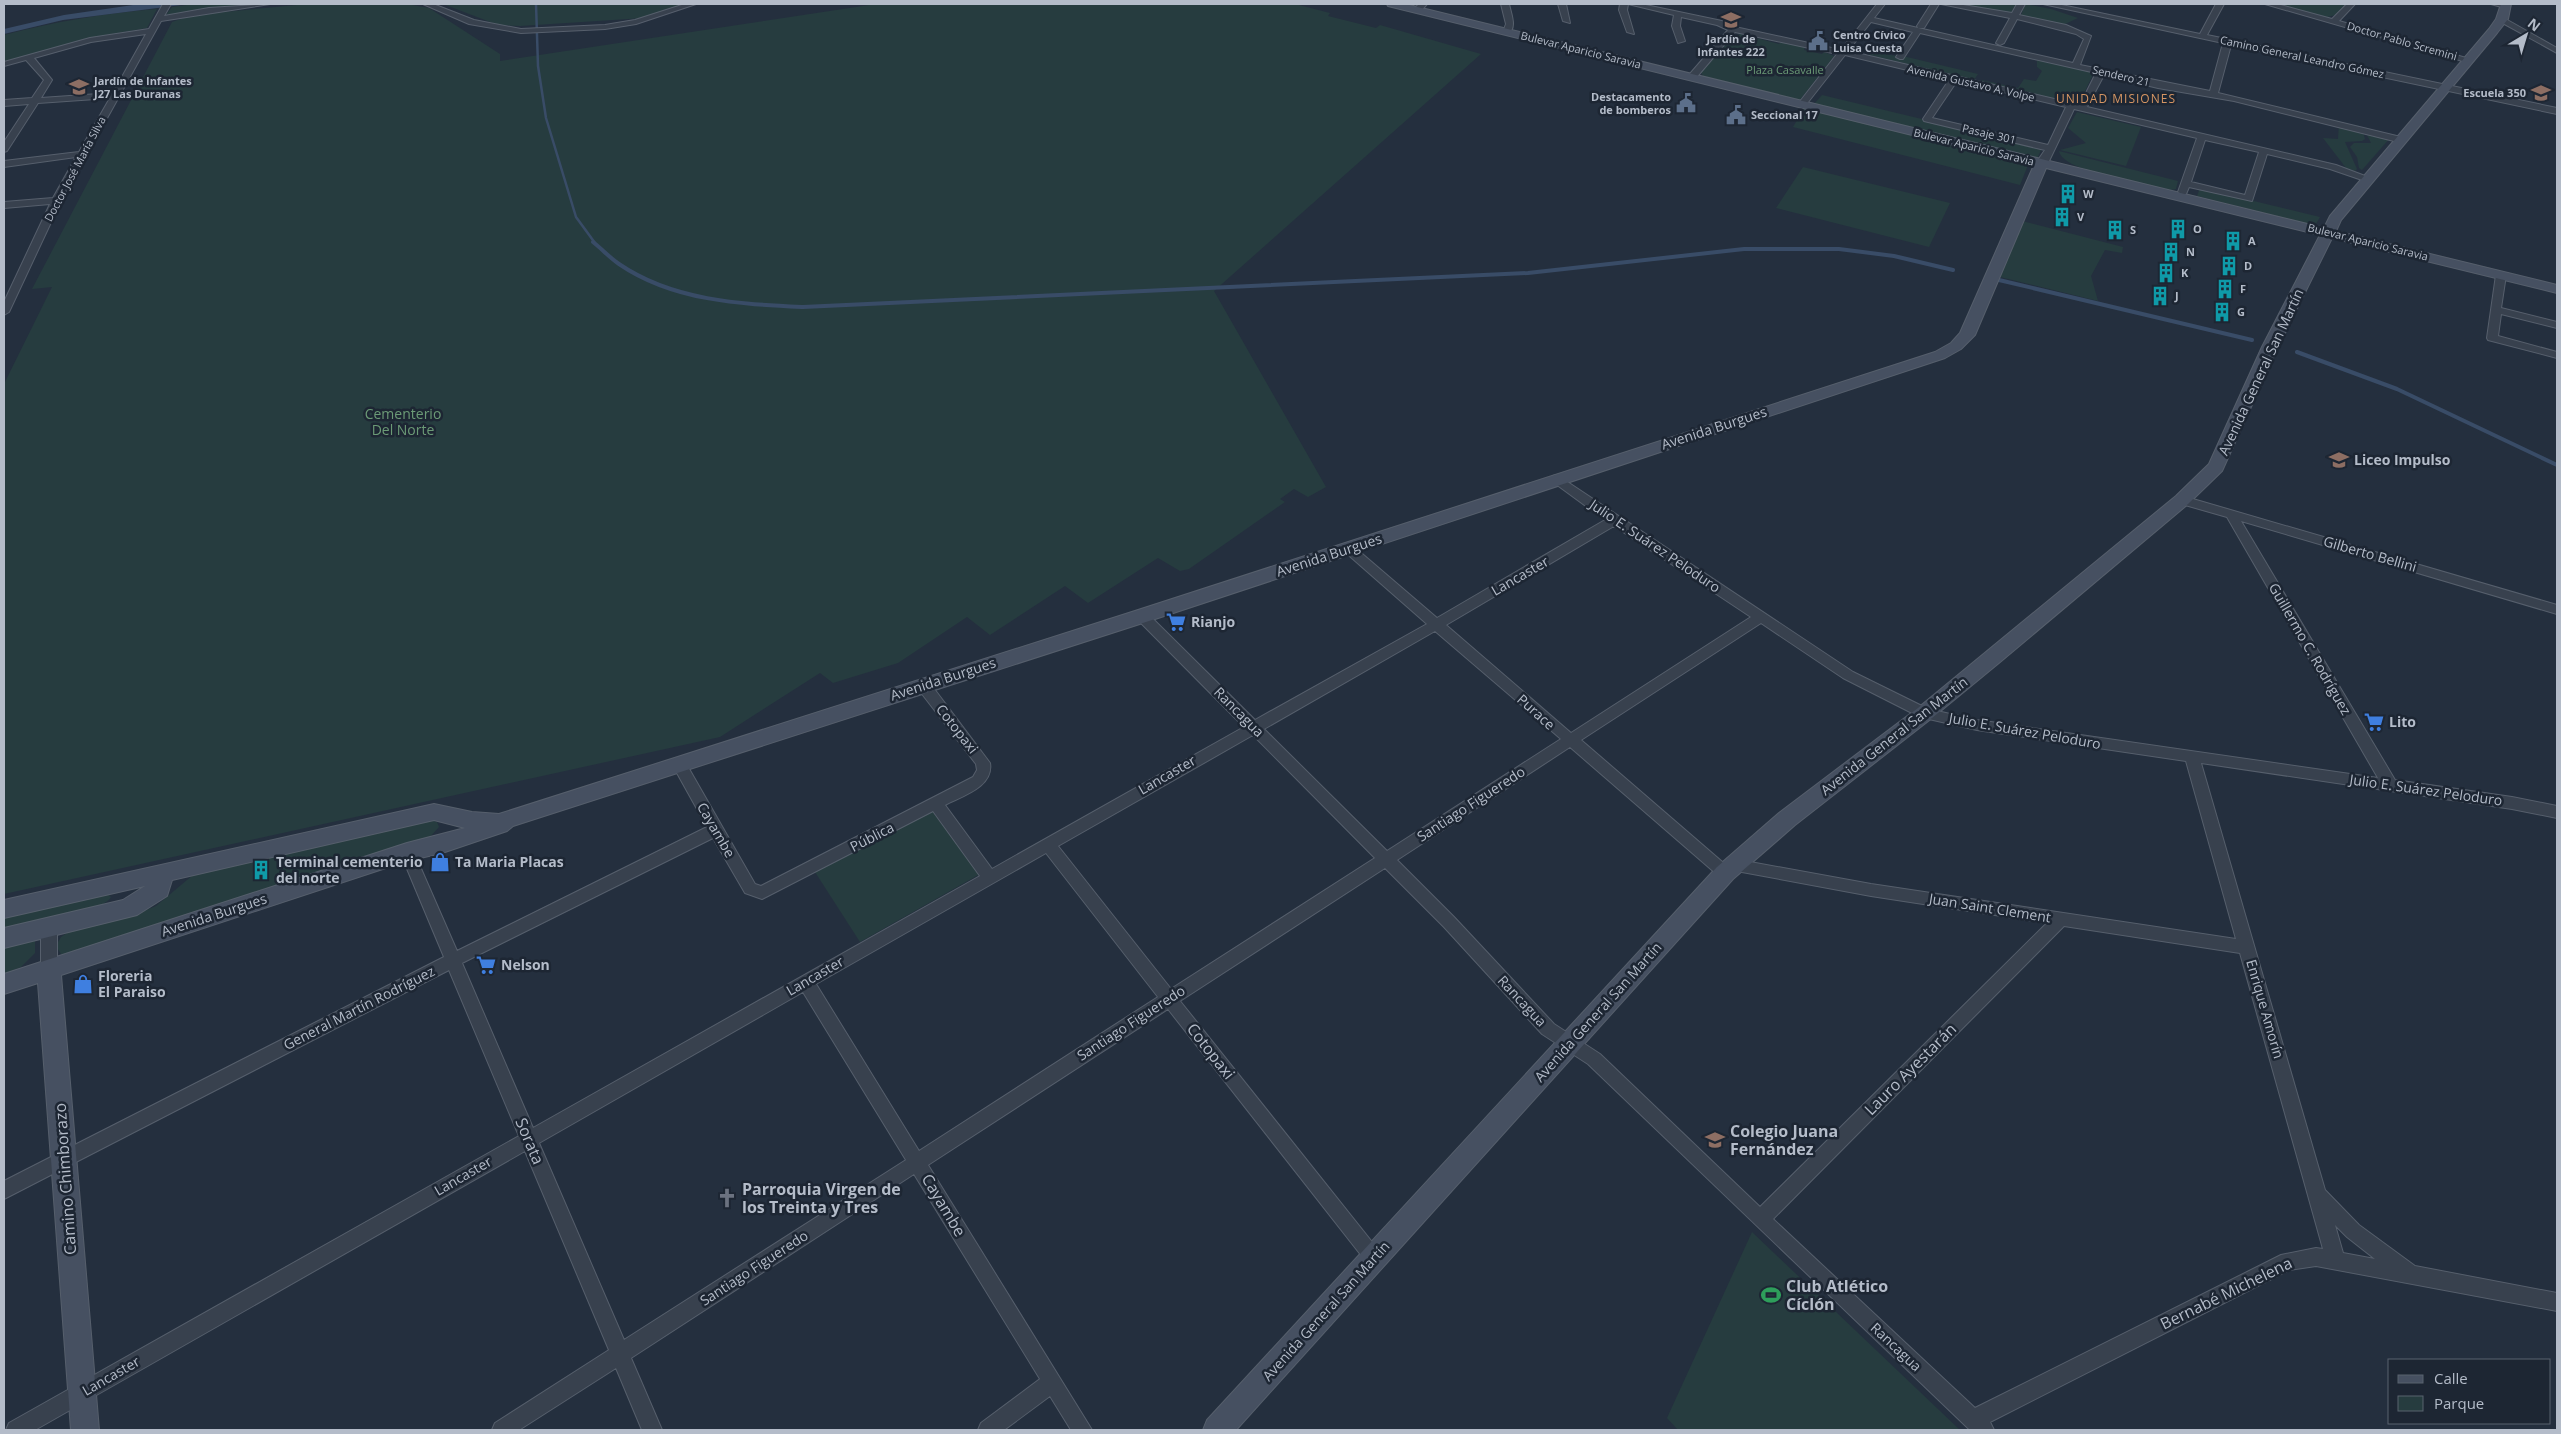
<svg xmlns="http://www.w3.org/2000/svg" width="2561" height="1434" viewBox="0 0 2561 1434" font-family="'Open Sans',sans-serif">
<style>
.green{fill:#263c3f}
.water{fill:#394c67}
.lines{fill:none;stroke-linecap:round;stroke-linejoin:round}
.stream-far1{stroke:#394c67;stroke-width:2.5}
.stream{stroke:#394c67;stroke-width:4}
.street-casing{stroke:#565f6c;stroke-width:2}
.secondary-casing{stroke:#565f6c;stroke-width:2}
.street{fill:#38414e;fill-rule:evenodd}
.secondary{fill:#465061;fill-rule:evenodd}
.labels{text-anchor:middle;stroke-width:5;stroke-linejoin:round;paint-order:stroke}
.far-poi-label{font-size:11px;font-weight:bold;fill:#b4bcc9;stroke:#1d2633;text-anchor:start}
.far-street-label{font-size:11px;fill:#b4bcc9;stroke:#1d2633}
.far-park-label{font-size:11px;fill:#6b9a76;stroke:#1d2633}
.far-neighbourhood-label{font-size:12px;letter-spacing:1px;fill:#d59563;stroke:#1d2633}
.street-label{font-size:14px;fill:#b4bcc9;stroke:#1d2633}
.park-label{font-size:14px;fill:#6b9a76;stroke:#1d2633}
.poi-label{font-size:14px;font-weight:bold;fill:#b4bcc9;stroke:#1d2633;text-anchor:start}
.near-street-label{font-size:16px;fill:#b4bcc9;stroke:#1d2633}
.near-poi-label{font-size:16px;font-weight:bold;fill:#b4bcc9;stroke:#1d2633;text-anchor:start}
</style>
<rect width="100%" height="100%" fill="#242f3e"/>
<g class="green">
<polygon points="194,4 247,4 166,15 172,7"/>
<polygon points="308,4 407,4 429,8 500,54 500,61 876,4 1295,4 1330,13 1328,16 1376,28 1380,25 1481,54 1214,291 1326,487 1308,497 1294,489 1280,499 1285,502 1189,569 1180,571 1158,558 1088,603 1065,586 990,635 967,617 898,663 833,683 820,673 720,737 4,894 4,384 52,287 32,289 172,22 192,15"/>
<polygon points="443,4 687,4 662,15 644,18 520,26 498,25"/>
<polygon points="1956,4 2016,4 2010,15"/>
<polygon points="2025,4 2051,9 2078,18 2063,25 2021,16"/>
<polygon points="2273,4 2347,4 2336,15 2327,17"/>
<path d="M157 9 147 28 89 38 4 62V35C54 22 105 13 157 9Z"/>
<polygon points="1741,34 1779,44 1781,42 1805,47 1804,50 1822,54 1824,52 1834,56 1799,101 1703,76 1701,72 1733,36"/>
<polygon points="1867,52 1907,57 1978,74 1974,80 1866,54"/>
<polygon points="2037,59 2094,72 2079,104 1981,82 1982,80 2018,88 2024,79 2036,81 2042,71 2037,67"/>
<polygon points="1822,95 2042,148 2037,159 1814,104"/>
<polygon points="1805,107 1998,155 2004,159 2028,165 2020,185 1793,127"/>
<polygon points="2077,112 2141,127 2126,166 2060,150 2086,143 2068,128"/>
<polygon points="2339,124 2363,132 2365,139 2362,141 2345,142 2357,169 2355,171 2346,168 2323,138 2338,139"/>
<polygon points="2371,134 2390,138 2362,170 2359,168 2357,157 2350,147 2354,143 2371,143 2367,135"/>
<path d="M2059 151 2178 181 2176 189 2171 190C2151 185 2062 172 2059 151Z"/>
<polygon points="1803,167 1950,203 1929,247 1776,208"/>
<polygon points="2200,188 2320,217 2316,224 2313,225 2197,196"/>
<polygon points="2022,221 2123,247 2122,253 2105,250 2091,276 2098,301 2000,277"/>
<polygon points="932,811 980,874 860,942 815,872"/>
<polygon points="429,820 437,822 439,827 428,839 68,954 61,954 56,946 61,937 73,929 144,911 156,906 193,875"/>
<path d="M105 892 111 897C103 913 24 925 4 929V915Z"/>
<polygon points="22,939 35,941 35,953 21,967 4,974 4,943"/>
<polygon points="1752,1232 1960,1430 1678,1430 1667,1418"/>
</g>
<polygon class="water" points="140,4 189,4 63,20 4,34 4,29 64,15"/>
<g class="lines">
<polyline class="stream-far1" points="536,4 538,66 546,118 576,217 595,243"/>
<g class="stream">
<path d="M593 242C602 249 610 258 619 264 673 301 740 304 803 307L1528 273 1744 249H1839L1894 256 1953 270"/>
<polyline points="1999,280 2252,340"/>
<polyline points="2297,352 2397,389 2557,465"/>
</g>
<defs>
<g id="street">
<path d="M163 4H171L164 16 209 8 270 4 161 21 61 201 9 312 4 315V302L50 204 4 208V202L53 198 76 157 4 167V161L79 152 110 98 38 103 7 151 4 152V142L29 104 4 106V100L32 98 44 80 26 60 4 66V62L90 38 149 29ZM146 34 113 93 41 98 52 80 34 58 91 42Z"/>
<polygon points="423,4 433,4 474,20 521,29 605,25 635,20 685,4 696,4 636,24 605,29 521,33 469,24"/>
<polygon points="1419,4 1427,4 1420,12 1414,12 1413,10"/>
<path d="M1501 4H1509C1511 14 1518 29 1507 34L1503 32 1506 24Z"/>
<polygon points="1558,4 1566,4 1570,23 1563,21"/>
<polygon points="1620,4 1628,4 1627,10 1634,34 1627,32 1619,10"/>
<path d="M1628 4H1641L1722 21 1735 27 1841 50 1877 4H1885L1874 18 2073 63 2084 39 2076 34 2017 19 2004 43 2000 45 1996 43 2010 18 1941 4H1957L2012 13 2017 4H2025L2019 15 2066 25 2091 36 2080 65 2210 91 2223 43 2043 4H2057L2200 34 2216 4H2224L2207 35 2557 108V114L2231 45 2218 93 2405 138V142L2402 143 2234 101 2158 88 2104 75 2087 107 2336 165 2373 179 2368 182 2330 169 2267 154 2252 201 2189 187 2186 194 2183 195 2178 192 2197 138 2074 109 2049 161 2041 166 2036 163 2045 150 1924 121 1923 119 1949 80 1845 55 1805 106 1802 107 1798 104 1837 54 1735 32 1695 79H1689V75L1728 30 1717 25 1681 17 1680 26 1685 41 1678 43 1672 26 1674 15ZM1871 22 1913 32 1896 57 1900 59H1903L1920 33 2096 73 2080 105 1848 51ZM1957 81 2066 107 2048 145 1932 118ZM2205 140 2259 152 2245 195 2191 182Z"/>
<polygon points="1931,4 1939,4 1924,28 1918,28 1917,26"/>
<polygon points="2265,4 2277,4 2332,19 2347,4 2355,4 2339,21 2473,60 2466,62"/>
<polygon points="2491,4 2505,4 2509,6 2505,8"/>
<polygon points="2502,17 2557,48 2557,53 2499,21 2498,19"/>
<polygon points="2501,272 2506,275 2501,308 2557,322 2557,328 2501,314 2498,336 2557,352 2557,358 2488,340 2487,338 2496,275"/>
<path d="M1557 475 1853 672 1928 709 1977 720 2378 778 2227 517 2178 503 2176 500 2178 497H2186L2557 605V614L2241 521 2395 780 2512 797 2557 806V818L2512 809 2201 763 2325 1190 2359 1225 2415 1266 2557 1293V1311L2316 1266 2289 1270 1990 1422 1994 1430H1970L1588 1064 1542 1034 1444 927 1385 868 1180 1001 1380 1252 1383 1258 1380 1264 1374 1267 1368 1264 1168 1009 928 1165 1092 1430H1071L1050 1396 1004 1430H978L981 1423 1040 1379 914 1174 631 1358 662 1430H642L616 1368 519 1430H492L495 1423 609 1350 525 1151 35 1430H6L9 1423 519 1136 449 970 4 1199V1181L444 957 400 852 402 848 407 846 412 848 457 951 707 827 672 764 674 760H684L755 884 761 886 973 777 977 770 976 764 919 690 917 686 919 682H929L990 763C994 787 962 796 945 805L992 869 1244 727 1137 619 1136 616 1137 613H1147L1255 720 1427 624 1345 552 1343 549 1345 546H1353L1437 618 1605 520 1553 482V476ZM1614 526 1751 617 1571 733 1446 625ZM1761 623 1843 678 1920 717 1977 730 2186 761 2236 939 1871 884 1734 859 1729 861 1727 866 1581 740ZM1435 631 1561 739 1387 851 1264 729ZM1253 735 1375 858 1171 989 1058 846ZM1570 747 1720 877 1725 879 1730 877 1731 870 1871 896 2047 923 1760 1207 1600 1054 1554 1024 1454 917 1397 860ZM933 811 980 876 533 1128 462 963 713 838 745 893 762 899ZM1046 853 1158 997 919 1151 816 984ZM2064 926 2240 953 2323 1249 2316 1248 2281 1255 1975 1408 1773 1219ZM803 992 906 1160 624 1340 539 1143ZM2335 1225 2347 1237 2375 1259 2343 1253Z"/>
<polygon points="49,920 54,922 57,927 57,969 55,974 49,976 43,974 41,969 41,927 44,922"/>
</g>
<polygon id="secondary" points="1387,4 1405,4 2324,228 2330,216 2489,29 2496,19 2501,4 2511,4 2508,19 2497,33 2341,220 2336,231 2557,285 2557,293 2332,238 2278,347 2222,471 2188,504 2000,662 1932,718 1795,825 1733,879 1236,1430 1203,1430 1207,1420 1717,867 1779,813 1918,708 1986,652 2176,496 2209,464 2262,347 2320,235 2046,168 1975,335 1961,349 1945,358 1149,621 513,826 507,831 442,853 407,861 61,975 99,1430 71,1430 38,983 4,994 4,974 407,843 465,828 434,820 172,880 167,896 137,915 4,948 4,928 123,900 145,886 4,918 4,900 434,804 472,812 499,814 1135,611 1935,352 1951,343 1960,333 2034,165 1388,6"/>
</defs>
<use href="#street" class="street-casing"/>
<use href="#secondary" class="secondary-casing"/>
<use href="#street" class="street"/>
<use href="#secondary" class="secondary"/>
</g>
<defs>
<symbol id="school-bare" viewBox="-9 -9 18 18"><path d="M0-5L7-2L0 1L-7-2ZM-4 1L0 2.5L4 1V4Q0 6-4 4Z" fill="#8d6e63" stroke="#1d2633" stroke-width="2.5" paint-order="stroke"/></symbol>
<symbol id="civic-bare" viewBox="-9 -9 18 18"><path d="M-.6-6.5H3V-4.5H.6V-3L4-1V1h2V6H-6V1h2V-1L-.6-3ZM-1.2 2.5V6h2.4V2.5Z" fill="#5c6f8a" stroke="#1d2633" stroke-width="2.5" paint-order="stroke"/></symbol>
<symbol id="building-bare" viewBox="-9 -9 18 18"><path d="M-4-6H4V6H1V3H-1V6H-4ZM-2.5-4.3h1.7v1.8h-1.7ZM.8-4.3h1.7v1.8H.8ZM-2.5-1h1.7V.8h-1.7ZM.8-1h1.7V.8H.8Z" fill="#0f9aa8" stroke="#1d2633" stroke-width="2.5" paint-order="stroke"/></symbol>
<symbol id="supermarket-bare" viewBox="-9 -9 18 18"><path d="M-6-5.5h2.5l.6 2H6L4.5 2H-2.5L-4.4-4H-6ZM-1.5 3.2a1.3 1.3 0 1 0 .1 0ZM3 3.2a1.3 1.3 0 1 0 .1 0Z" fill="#3f7fe0" stroke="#1d2633" stroke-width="2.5" paint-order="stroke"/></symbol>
<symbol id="shop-bare" viewBox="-9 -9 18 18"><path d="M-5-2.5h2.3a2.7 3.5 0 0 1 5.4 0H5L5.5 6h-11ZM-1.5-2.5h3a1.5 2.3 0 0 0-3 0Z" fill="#3f7fe0" stroke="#1d2633" stroke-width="2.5" paint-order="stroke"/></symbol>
<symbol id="church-bare" viewBox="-9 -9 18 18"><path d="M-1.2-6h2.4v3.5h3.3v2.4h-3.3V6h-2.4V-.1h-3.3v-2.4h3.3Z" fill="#6b7280" stroke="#1d2633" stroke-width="2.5" paint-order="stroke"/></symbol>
<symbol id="stadium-bare" viewBox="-9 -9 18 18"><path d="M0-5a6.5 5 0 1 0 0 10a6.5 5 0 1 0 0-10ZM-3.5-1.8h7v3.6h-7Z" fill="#2e9e5b" stroke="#1d2633" stroke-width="2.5" paint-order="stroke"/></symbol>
</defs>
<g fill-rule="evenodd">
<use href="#school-bare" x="1717" y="6" width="28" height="28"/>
<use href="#civic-bare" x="1804" y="27" width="28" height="28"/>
<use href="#school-bare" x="65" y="73" width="28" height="28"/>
<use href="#school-bare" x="2527" y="79" width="28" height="28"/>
<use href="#civic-bare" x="1672" y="89" width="28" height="28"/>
<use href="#civic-bare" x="1722" y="101" width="28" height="28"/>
<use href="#building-bare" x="2054" y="180" width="28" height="28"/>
<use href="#building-bare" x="2048" y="203" width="28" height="28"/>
<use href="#building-bare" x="2164" y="215" width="28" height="28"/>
<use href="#building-bare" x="2101" y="216" width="28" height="28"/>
<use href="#building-bare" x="2219" y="227" width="28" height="28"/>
<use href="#building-bare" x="2157" y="238" width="28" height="28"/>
<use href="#building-bare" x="2215" y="252" width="28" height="28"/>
<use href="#building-bare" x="2152" y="259" width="28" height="28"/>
<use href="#building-bare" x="2211" y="275" width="28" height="28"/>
<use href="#building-bare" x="2146" y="282" width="28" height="28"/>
<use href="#building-bare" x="2208" y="298" width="28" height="28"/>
<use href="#school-bare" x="2325" y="446" width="28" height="28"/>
<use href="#supermarket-bare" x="1162" y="608" width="28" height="28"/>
<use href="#supermarket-bare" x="2360" y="708" width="28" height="28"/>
<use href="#shop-bare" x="426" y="848" width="28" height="28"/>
<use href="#building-bare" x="247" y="856" width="28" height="28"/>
<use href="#supermarket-bare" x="472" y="951" width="28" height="28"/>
<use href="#shop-bare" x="69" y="970" width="28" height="28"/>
<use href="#school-bare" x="1701" y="1126" width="28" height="28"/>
<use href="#church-bare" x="713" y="1184" width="28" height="28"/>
<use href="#stadium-bare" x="1757" y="1281" width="28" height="28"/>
</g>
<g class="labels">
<g class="far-poi-label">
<text x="1833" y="39">Centro Cívico<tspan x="1833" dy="13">Luisa Cuesta</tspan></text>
<text x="1731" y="43" text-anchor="middle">Jardín de<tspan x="1731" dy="13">Infantes 222</tspan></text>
<text x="94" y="85">Jardín de Infantes<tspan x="94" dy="13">J27 Las Duranas</tspan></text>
<text x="2526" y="97" text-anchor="end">Escuela 350</text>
<text x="1671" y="101" text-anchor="end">Destacamento<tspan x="1671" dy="13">de bomberos</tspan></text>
<text x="1751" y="119">Seccional 17</text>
<text x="2083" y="198">W</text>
<text x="2077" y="221">V</text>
<text x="2193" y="233">O</text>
<text x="2130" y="234">S</text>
<text x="2248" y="245">A</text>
<text x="2186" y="256">N</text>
<text x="2244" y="270">D</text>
<text x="2181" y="277">K</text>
<text x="2240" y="293">F</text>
<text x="2175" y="300">J</text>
<text x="2237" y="316">G</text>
</g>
<g class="far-street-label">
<text transform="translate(2402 41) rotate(16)" y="4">Doctor Pablo Scremini</text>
<text transform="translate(1581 50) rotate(14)" y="4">Bulevar Aparicio Saravia</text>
<text transform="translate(2302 57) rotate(12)" y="4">Camino General Leandro Gómez</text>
<text transform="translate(2121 76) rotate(13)" y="4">Sendero 21</text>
<text transform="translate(1971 83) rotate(13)" y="4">Avenida Gustavo A. Volpe</text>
<text transform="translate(1989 134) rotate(13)" y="4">Pasaje 301</text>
<text transform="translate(1974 147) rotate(14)" y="4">Bulevar Aparicio Saravia</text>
<text transform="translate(75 169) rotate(-62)" y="4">Doctor José María Silva</text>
<text transform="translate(2368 242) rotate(14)" y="4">Bulevar Aparicio Saravia</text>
</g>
<g class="far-park-label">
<text x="1785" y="74">Plaza Casavalle</text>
</g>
<g class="far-neighbourhood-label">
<text x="2116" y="103">UNIDAD MISIONES</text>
</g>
<g class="street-label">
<text transform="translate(2261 372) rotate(-65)" y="5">Avenida General San Martín</text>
<text transform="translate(1714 428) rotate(-18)" y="5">Avenida Burgues</text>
<text transform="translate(1655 546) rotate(34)" y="5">Julio E. Suárez Peloduro</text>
<text transform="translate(2370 554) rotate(16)" y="5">Gilberto Bellini</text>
<text transform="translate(1329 555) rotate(-18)" y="5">Avenida Burgues</text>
<text transform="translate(1520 576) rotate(-30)" y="5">Lancaster</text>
<text transform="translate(2310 649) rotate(60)" y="5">Guillermo C. Rodríguez</text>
<text transform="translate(943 679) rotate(-18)" y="5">Avenida Burgues</text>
<text transform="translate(1239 712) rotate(45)" y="5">Rancagua</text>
<text transform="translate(1536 712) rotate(42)" y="5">Purace</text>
<text transform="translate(957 729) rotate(52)" y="5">Cotopaxi</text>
<text transform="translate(2025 731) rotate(10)" y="5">Julio E. Suárez Peloduro</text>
<text transform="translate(1894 736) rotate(-38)" y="5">Avenida General San Martín</text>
<text transform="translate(1167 775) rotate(-30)" y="5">Lancaster</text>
<text transform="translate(2426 790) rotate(8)" y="5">Julio E. Suárez Peloduro</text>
<text transform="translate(1471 804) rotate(-33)" y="5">Santiago Figueredo</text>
<text transform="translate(716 830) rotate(60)" y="5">Cayambe</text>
<text transform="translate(872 837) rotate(-27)" y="5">Pública</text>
<text transform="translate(1990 908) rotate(9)" y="5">Juan Saint Clement</text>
<text transform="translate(214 915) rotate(-18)" y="5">Avenida Burgues</text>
<text transform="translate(815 976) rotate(-30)" y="5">Lancaster</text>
<text transform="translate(1522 1001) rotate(47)" y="5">Rancagua</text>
<text transform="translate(359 1008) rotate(-27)" y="5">General Martín Rodríguez</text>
<text transform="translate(2265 1009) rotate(74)" y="5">Enrique Amorín</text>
<text transform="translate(1598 1012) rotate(-48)" y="5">Avenida General San Martín</text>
<text transform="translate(1131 1023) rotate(-33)" y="5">Santiago Figueredo</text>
<text transform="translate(463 1176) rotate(-30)" y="5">Lancaster</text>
<text transform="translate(754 1268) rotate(-33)" y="5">Santiago Figueredo</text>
<text transform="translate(1326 1311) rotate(-48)" y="5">Avenida General San Martín</text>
<text transform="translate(1896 1347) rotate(43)" y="5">Rancagua</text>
<text transform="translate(111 1376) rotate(-30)" y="5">Lancaster</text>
</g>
<g class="park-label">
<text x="403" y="419">Cementerio<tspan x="403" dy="16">Del Norte</tspan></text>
</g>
<g class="poi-label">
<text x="2354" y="465">Liceo Impulso</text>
<text x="1191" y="627">Rianjo</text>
<text x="2389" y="727">Lito</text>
<text x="276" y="867">Terminal cementerio<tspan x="276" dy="16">del norte</tspan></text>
<text x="455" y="867">Ta Maria Placas</text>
<text x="501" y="970">Nelson</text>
<text x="98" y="981">Floreria<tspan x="98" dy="16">El Paraiso</tspan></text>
</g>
<g class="near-street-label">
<text transform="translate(1211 1051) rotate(52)" y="6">Cotopaxi</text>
<text transform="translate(1910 1069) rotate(-45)" y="6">Lauro Ayestarán</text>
<text transform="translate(530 1141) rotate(67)" y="6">Sorata</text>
<text transform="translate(65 1179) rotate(-94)" y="6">Camino Chimborazo</text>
<text transform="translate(944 1205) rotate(59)" y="6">Cayambe</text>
<text transform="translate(2226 1293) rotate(-26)" y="6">Bernabé Michelena</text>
</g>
<g class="near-poi-label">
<text x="1730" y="1137">Colegio Juana<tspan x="1730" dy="18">Fernández</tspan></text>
<text x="742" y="1195">Parroquia Virgen de<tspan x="742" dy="18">los Treinta y Tres</tspan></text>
<text x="1786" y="1292">Club Atlético<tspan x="1786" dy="18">Cíclón</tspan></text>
</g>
</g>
<rect width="2561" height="1434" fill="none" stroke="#b4bcc9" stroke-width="10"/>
<rect x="2388" y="1359" width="162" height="65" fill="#1d2633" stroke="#59626f"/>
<rect x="2398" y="1375" width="25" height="8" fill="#465061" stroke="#59626f"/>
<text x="2434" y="1384" font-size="15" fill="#b4bcc9">Calle</text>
<rect x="2398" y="1396" width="25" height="15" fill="#263c3f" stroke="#59626f"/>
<text x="2434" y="1409" font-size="15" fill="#b4bcc9">Parque</text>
<g transform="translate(2526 35) rotate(38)" stroke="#1d2633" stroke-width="4" paint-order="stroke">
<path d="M0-4L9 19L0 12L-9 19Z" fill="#b4bcc9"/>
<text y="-8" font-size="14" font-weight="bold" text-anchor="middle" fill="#b4bcc9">N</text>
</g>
</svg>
